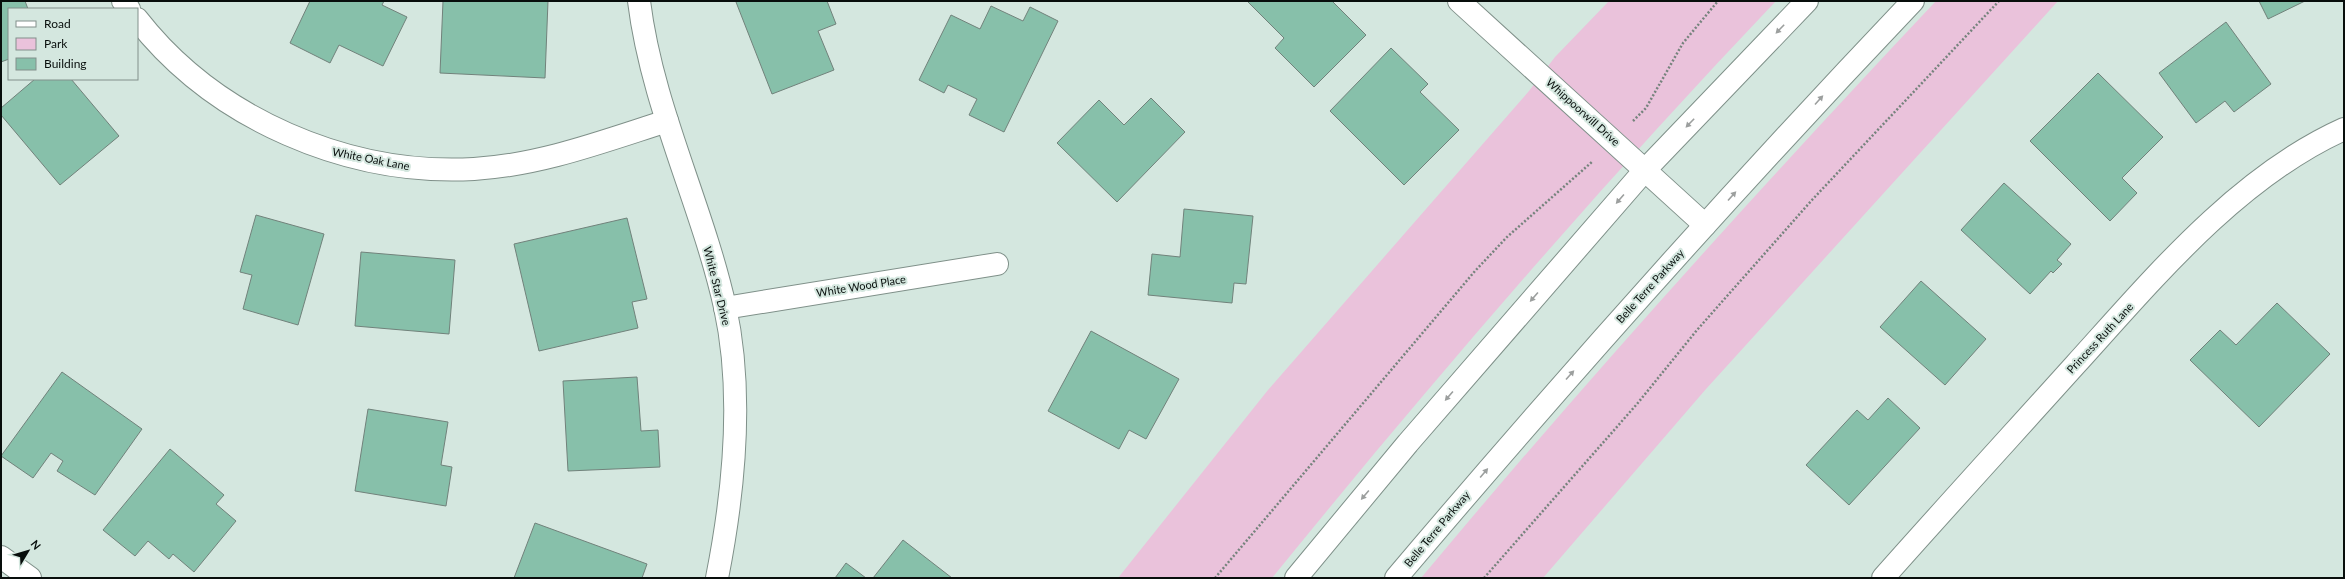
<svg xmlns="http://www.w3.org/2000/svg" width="2345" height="579" viewBox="0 0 2345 579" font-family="Lato,sans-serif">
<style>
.green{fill:#eac2db}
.building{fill:#87c0aa;stroke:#71827b}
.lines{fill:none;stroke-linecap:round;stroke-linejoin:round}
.minor-casing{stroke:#7f9089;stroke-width:24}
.major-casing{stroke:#7f9089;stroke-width:24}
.path{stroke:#76837d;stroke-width:2.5;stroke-dasharray:2 2;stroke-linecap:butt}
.minor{stroke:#fff;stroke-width:22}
.major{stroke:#fff;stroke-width:22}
.oneway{fill:#9c9f9e}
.labels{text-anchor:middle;stroke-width:4;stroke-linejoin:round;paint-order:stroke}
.street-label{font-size:11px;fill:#080e0c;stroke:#d4e7df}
</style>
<rect width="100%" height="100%" fill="#d4e7df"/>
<g class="green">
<path d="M1609 1H1776C1600 186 1433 380 1272 578H1118L1268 390 1529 91 1555 57Z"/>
<path d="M1936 1H2058L1706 389 1543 578H1421C1586 380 1759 189 1936 1Z"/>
</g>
<g class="building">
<polygon points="1,1 25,1 28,9 9,9 9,59 1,62"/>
<polygon points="310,1 384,1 382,5 407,17 383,66 339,45 330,63 290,43"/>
<polygon points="443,1 548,1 545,78 440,73"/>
<polygon points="739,1 827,1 836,24 818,31 834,70 772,94 736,2"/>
<polygon points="1247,1 1332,1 1366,35 1314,87 1275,48 1284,38"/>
<polygon points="2259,1 2305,1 2268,19"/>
<polygon points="991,6 1023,21 1030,7 1058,21 1004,132 969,115 977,99 948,85 944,93 919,80 951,15 980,29"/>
<polygon points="2226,22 2271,84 2234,112 2225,101 2196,123 2159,73"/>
<polygon points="1391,48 1428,84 1420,92 1459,130 1404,185 1330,111"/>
<polygon points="2098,73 2163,137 2122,178 2137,193 2110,221 2030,141"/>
<polygon points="35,79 71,79 119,136 60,185 1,115 1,108"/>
<polygon points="1151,98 1185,132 1117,202 1057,143 1099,100 1124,125"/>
<polygon points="2004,183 2071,244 2057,260 2062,264 2053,273 2051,271 2030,294 1961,230"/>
<polygon points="1184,209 1253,216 1246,284 1234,283 1232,303 1148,295 1152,254 1180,257"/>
<polygon points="256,215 324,234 298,325 243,309 252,275 240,272"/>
<polygon points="627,218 647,299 632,302 638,328 539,351 514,244"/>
<polygon points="361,252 455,260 449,334 355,326"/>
<polygon points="1921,281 1986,339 1945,385 1880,327"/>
<polygon points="2277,303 2330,354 2259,427 2190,360 2220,330 2236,345"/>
<polygon points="1091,331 1179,379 1146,439 1129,430 1119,449 1048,411"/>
<polygon points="62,372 142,429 95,495 57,471 63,461 51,453 33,478 1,456"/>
<polygon points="637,377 641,431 658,430 660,467 568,471 563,381"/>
<polygon points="1888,398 1920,428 1849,505 1806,465 1857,410 1868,420"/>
<polygon points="368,409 448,422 441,465 452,467 446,506 355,491"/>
<polygon points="170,449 224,495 216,504 236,521 194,572 173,554 169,559 148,541 135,556 103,530"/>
<polygon points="535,523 647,564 642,578 514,578"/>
<polygon points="903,540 952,578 873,578"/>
<polygon points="846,563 866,578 835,578"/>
</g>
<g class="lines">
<defs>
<g id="minor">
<polyline points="123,1 129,9"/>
<path d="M639 1C652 107 702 204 725 307 744 394 734 492 717 578"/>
<polyline points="1459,1 1705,225"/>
<path d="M137 19C215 119 348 176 474 169 541 165 604 141 667 121"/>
<polyline points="725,308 997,264"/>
<polyline points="1,557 30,578"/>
<path d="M1883 578C1946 507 2011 436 2075 365 2152 280 2237 177 2344 129"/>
</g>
<g id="major">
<polyline points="1296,578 1408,443 1645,170 1807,1"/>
<path d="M1396 578C1563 381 1735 188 1913 1"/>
</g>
</defs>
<use href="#minor" class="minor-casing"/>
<use href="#major" class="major-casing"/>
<g class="path">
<polyline points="1633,121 1646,108 1683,43 1718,1"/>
<polyline points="1215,578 1475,271 1507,237 1593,161"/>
<polyline points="1484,578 1637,404 1697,330 1812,200 1999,1"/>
</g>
<use href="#minor" class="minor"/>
<use href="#major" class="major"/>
</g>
<defs><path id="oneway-solid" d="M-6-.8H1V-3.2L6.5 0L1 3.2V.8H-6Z"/></defs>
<g class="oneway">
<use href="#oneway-solid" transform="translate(1780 29) rotate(134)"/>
<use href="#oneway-solid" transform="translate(1819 100) rotate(-48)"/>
<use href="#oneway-solid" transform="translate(1690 123) rotate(134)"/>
<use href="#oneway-solid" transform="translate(1732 196) rotate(-48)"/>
<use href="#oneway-solid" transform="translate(1620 199) rotate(131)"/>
<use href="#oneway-solid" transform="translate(1534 297) rotate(131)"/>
<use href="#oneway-solid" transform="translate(1570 375) rotate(-48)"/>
<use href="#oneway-solid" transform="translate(1449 396) rotate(131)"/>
<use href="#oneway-solid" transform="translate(1484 473) rotate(-50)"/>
<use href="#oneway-solid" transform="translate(1365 495) rotate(130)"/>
</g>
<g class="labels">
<g class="street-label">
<text transform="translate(1583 112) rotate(42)" y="4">Whippoorwill Drive</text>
<text transform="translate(371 159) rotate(11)" y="4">White Oak Lane</text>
<text transform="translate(717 286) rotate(76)" y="4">White Star Drive</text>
<text transform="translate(861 286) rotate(-9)" y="4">White Wood Place</text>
<text transform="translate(1650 286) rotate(-48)" y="4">Belle Terre Parkway</text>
<text transform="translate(2100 338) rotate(-47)" y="4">Princess Ruth Lane</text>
<text transform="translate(1437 529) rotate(-50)" y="4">Belle Terre Parkway</text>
</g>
</g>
<rect width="2345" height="579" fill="none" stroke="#080e0c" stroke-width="4"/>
<rect x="8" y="8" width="130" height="72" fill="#d4e7df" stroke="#82908b"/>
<rect x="16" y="21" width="20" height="6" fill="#ffffff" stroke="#82908b"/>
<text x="44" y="28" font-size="12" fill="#080e0c">Road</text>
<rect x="16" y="38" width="20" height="12" fill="#eac2db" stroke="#82908b"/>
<text x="44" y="48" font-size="12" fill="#080e0c">Park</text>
<rect x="16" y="58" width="20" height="12" fill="#87c0aa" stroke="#82908b"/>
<text x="44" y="68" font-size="12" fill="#080e0c">Building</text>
<g transform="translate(28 551) rotate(52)" stroke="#d4e7df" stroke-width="3" paint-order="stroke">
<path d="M0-3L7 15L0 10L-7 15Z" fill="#080e0c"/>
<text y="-6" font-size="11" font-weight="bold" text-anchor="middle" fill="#080e0c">N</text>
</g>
</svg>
